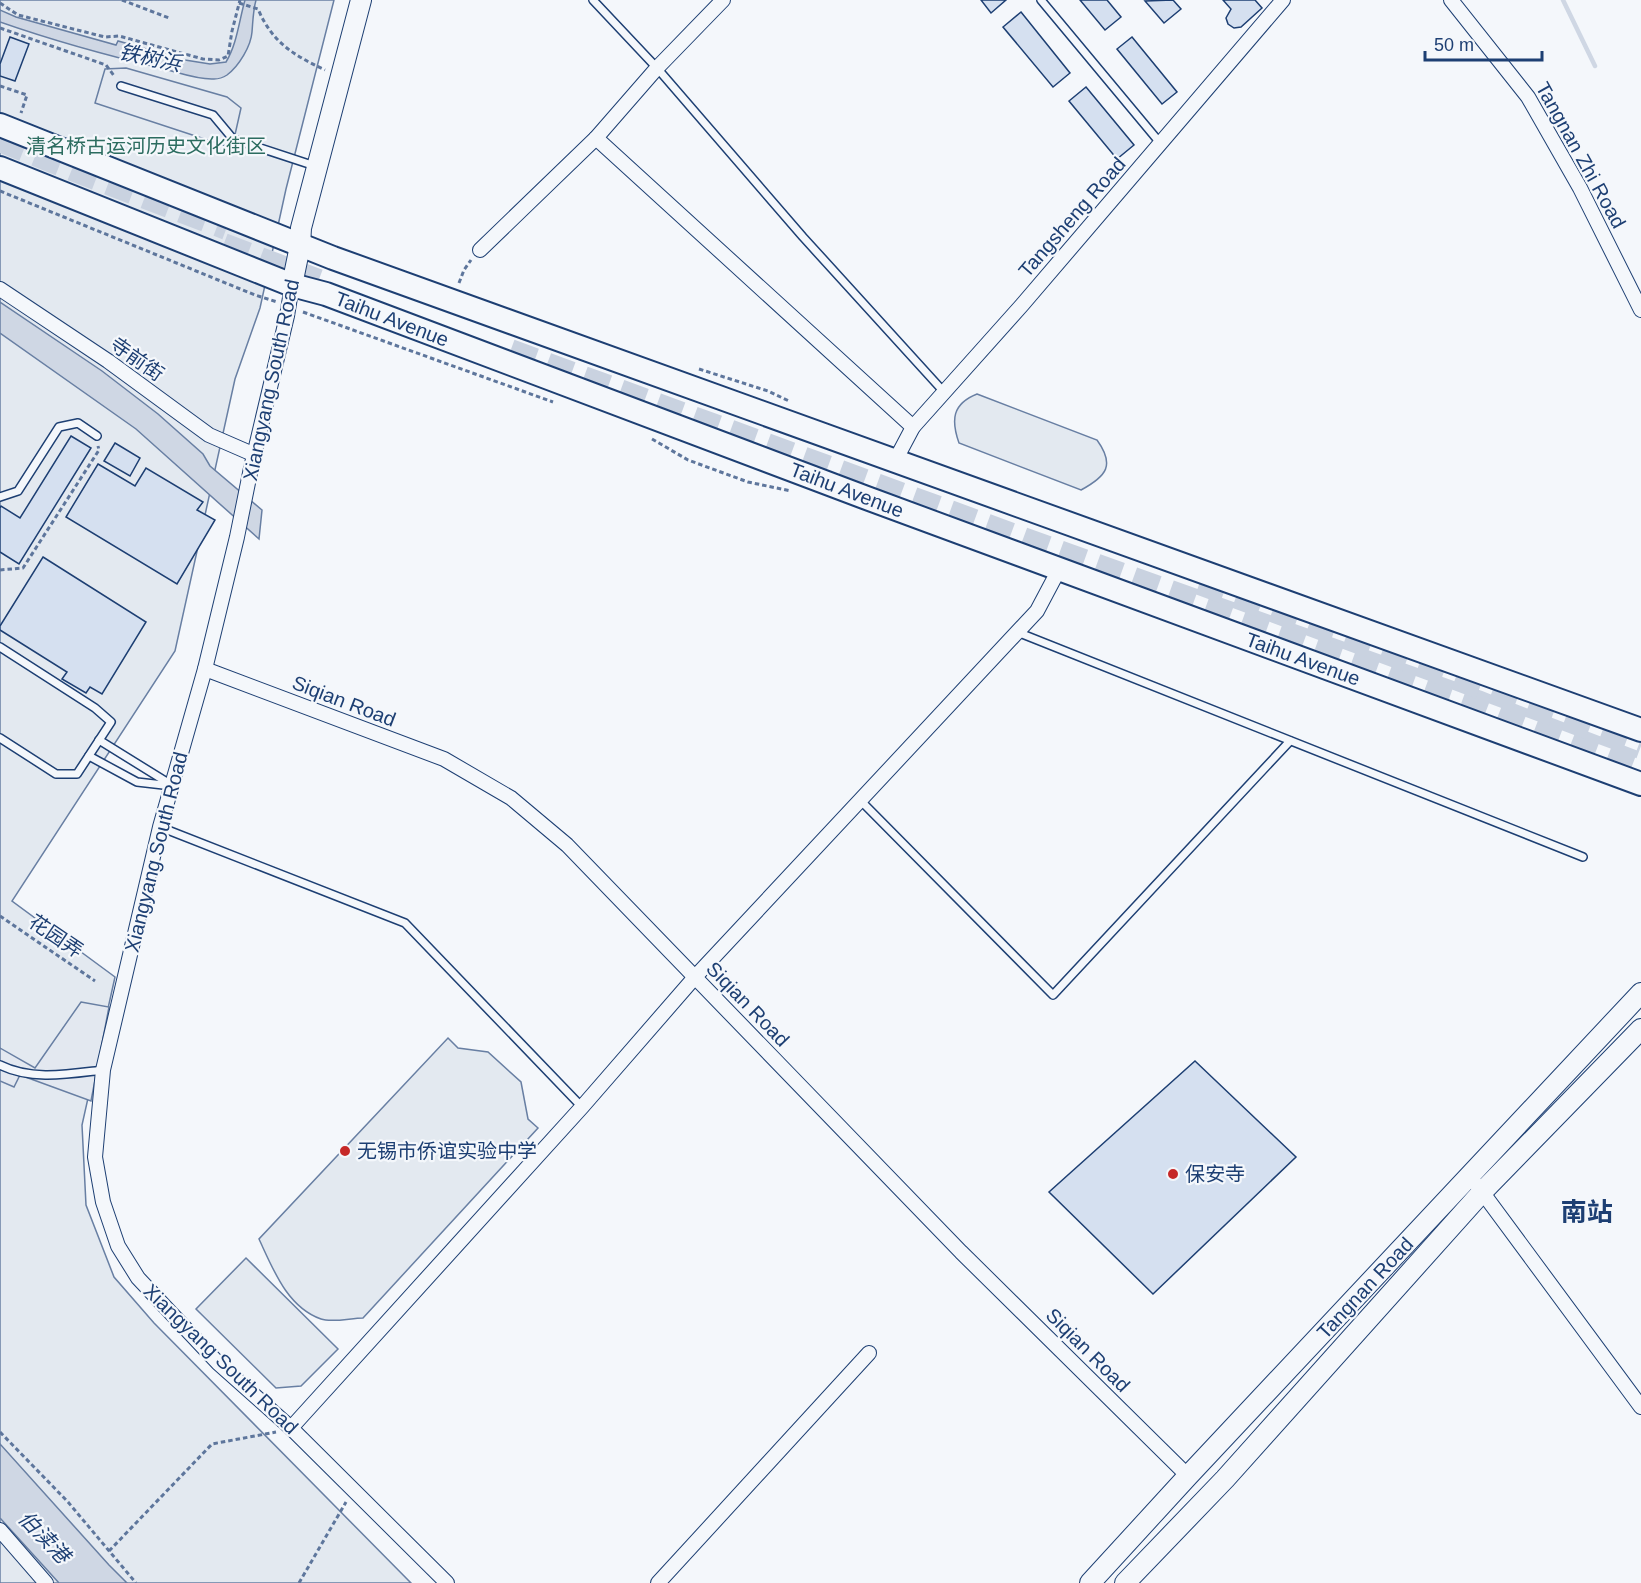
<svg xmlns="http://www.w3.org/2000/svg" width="1641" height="1583" viewBox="0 0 1641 1583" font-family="Arial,'Noto Sans SC',sans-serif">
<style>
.green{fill:#e3e9f0;stroke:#687fa3;stroke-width:1.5}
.parking{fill:#e3e8f0;stroke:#687fa3;stroke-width:1.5}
.water{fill:#cfd7e4;stroke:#687fa3;stroke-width:1.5}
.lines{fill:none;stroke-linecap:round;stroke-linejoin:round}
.stream{stroke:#cfd7e4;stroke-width:4.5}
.building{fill:#d5e0f0;stroke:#1d3f73;stroke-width:1.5}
.highway-tunnel{stroke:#c9d2e0;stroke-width:26;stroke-dasharray:26 13;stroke-linecap:butt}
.lane-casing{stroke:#1d3f73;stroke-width:10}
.street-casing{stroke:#1d3f73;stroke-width:16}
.secondary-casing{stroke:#1d3f73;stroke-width:22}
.primary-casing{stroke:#1d3f73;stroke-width:26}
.path{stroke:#5e769c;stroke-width:3;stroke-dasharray:4.5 3;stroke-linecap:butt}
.lane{stroke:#f4f7fb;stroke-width:7}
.street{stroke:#f4f7fb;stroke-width:14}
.secondary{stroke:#f4f7fb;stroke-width:20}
.primary{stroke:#f4f7fb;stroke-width:22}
.poi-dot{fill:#c62828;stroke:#f4f7fb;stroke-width:2}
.labels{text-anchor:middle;stroke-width:4.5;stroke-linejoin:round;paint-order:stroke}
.park-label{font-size:20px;fill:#2c6c60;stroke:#f4f7fb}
.street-label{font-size:20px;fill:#1d3f73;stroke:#f4f7fb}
.poi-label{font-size:20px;fill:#1d3f73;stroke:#f4f7fb;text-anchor:start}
.water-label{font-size:21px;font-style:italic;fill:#1d3f73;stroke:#f4f7fb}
.district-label{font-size:26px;font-weight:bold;fill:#1d3f73;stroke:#f4f7fb}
</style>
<rect width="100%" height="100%" fill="#f4f7fb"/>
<g class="green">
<polygon points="0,0 334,0 286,189 260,308 235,379 175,651 12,901 115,977 82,1125 86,1205 114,1277 154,1323 411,1583 0,1583"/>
<path d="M977 394 1097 440C1115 465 1107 476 1081 490L959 443C951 420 952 404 977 394Z"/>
<path d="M448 1038 458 1048 488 1052 521 1082 528 1119 538 1128 363 1318C351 1318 332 1323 321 1319 287 1307 273 1269 259 1239Z"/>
<polygon points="246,1258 338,1349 301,1386 276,1388 196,1309"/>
</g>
<g class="parking">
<polygon points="126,68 227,97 241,108 232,148 95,103 105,69"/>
<polygon points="81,1002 109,1007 91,1101 20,1075 14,1087 0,1081 0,1048 35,1068"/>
</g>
<g class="water">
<path d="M245 0H256C253 11 253 20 252 32 251 46 239 66 227 75 224 77 218 79 214 79 198 80 180 73 164 69 109 56 54 41 0 22V10L16 17 116 45 118 41 185 60 210 64 226 62C237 44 239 21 245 0Z"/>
<polygon points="0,302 102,371 158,414 203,454 210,466 262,510 259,539 136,429 0,333"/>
<polygon points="0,1444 109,1565 127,1583 59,1583 0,1518"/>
</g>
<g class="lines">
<polyline class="stream" points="1563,0 1595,66"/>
</g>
<g class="building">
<polygon points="981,0 1006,0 991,13"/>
<polygon points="1080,0 1107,0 1121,17 1105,30"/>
<polygon points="1173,0 1181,9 1164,23 1145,1"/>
<polygon points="1223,0 1255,0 1262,8 1241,27 1234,28 1228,24 1226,18 1231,9"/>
<polygon points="1021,12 1070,73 1053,87 1003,27"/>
<polygon points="10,37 29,44 15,81 0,76 0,64"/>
<polygon points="1132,37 1177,92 1162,104 1117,49"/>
<polygon points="1086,87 1134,145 1117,159 1069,101"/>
<polygon points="71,436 91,448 19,564 0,552 0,508 1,506 20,518"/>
<polygon points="115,443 140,458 130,476 104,461"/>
<polygon points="98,464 135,486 146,468 203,502 197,510 215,520 177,584 66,517"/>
<polygon points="43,557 146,622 102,694 90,687 86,693 62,679 67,672 0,630 0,626"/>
<polygon points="1195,1061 1296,1157 1153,1294 1049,1192"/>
</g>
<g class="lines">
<g class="highway-tunnel">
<polyline points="0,139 80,171 227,227"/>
<polyline points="223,246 318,282"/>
<polyline points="510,352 1064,555 1477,703 1641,766"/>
<polyline points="1200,582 1641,746"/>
</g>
<defs>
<g id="lane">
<polyline points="593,0 657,68 803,237 944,392"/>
<polyline points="1041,0 1161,144"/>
<polyline points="121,86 213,115 233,139 315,166"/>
<polyline points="0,497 18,491 59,427 78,423 97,436"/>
<polyline points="1017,632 1583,857"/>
<polyline points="0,647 95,708 111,722 77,774 56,774 0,738"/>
<polyline points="99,740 170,784"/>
<polyline points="89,756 137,782 172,786"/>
<polyline points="860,800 1053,995 1290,741"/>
<polyline points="160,827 405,923 582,1107"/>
<path d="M0 1065C32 1081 69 1074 103 1070"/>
</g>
<g id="street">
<polyline points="1451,0 1528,97 1580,188 1641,310"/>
<polyline points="596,138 913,427"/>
<polyline points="480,250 596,138 657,68 723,0"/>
<polyline points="292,285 287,316 251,468 237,537 205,669 160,827 103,1070 95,1157 103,1202 118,1246 138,1278 218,1363 291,1428 447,1583"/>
<polyline points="0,289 108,361 209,435 255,455"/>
<polyline points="895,461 913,427 1022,305 1283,0"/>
<polyline points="205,669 444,759 511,798 567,845 961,1252 1188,1476"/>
<polyline points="1477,1185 1641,1407"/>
<polyline points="291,1428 582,1107 695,977 1037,611 1055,577 1057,568"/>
<polyline points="0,1530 46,1583"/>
<polyline points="658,1583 869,1353"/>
</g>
<g id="secondary">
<polyline points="292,285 300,246 301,228 361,0"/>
<polyline points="1090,1583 1188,1476 1641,993"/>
<polyline points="1125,1583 1225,1479 1483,1191 1641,1029"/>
</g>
<g id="primary">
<polyline points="0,125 333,258 1641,730"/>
<polyline points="0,168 292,285 326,294 864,497 1641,784"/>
</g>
</defs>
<use href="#lane" class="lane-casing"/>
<use href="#street" class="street-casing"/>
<use href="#secondary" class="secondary-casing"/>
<use href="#primary" class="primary-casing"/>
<g class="path">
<polyline points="122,0 169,18"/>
<polyline points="0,3 18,15 105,37 119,36 203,59 219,60 228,56 232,31 240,0"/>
<path d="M239 3 258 9C272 42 293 55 325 70"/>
<polyline points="0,28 106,65 115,77"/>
<polyline points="0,86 27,95 21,113"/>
<polyline points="0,191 255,295 277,302"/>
<polyline points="459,283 464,270 471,260"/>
<polyline points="303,312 553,402"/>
<polyline points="699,369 768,391 789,401"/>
<polyline points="652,439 688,460 748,482 791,491"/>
<polyline points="0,570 23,568 99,450 98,446"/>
<polyline points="0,916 95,981"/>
<polyline points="0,1432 68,1502 136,1583"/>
<polyline points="109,1551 212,1444 276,1432"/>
<polyline points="299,1583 346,1502"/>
</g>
<use href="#lane" class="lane"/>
<use href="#street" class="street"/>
<use href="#secondary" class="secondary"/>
<use href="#primary" class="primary"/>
</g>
<g class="poi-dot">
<circle cx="345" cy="1151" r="6"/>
<circle cx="1173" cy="1174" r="6"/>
</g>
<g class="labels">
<g class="park-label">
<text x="146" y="153">清名桥古运河历史文化街区</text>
</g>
<g class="street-label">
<text transform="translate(1581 155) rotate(61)" y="7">Tangnan Zhi Road</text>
<text transform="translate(1072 217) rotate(-49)" y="7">Tangsheng Road</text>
<text transform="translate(392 319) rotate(21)" y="7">Taihu Avenue</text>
<text transform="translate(137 359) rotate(35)" y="7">寺前街</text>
<text transform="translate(271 380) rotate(-78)" y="7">Xiangyang South Road</text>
<text transform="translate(847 490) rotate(21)" y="7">Taihu Avenue</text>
<text transform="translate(1303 659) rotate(20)" y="7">Taihu Avenue</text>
<text transform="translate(344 701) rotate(21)" y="7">Siqian Road</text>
<text transform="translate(156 852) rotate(-76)" y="7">Xiangyang South Road</text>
<text transform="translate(56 936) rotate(34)" y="7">花园弄</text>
<text transform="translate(748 1004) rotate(46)" y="7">Siqian Road</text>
<text transform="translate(1365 1288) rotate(-47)" y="7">Tangnan Road</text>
<text transform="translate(1088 1350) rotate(45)" y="7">Siqian Road</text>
<text transform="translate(221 1359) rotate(44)" y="7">Xiangyang South Road</text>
</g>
<g class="poi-label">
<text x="357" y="1158">无锡市侨谊实验中学</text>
<text x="1185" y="1181">保安寺</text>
</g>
<g class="water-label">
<text transform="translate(150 58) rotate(12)" y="7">铁树浜</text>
<text transform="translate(44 1537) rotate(46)" y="7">伯渎港</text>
</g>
<g class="district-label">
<text x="1587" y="1221">南站</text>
</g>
</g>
<path d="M1425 51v9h117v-9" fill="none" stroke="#1d3f73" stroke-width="3"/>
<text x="1434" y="51" font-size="18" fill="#1d3f73" stroke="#f4f7fb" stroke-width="4.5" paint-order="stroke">50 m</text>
</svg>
